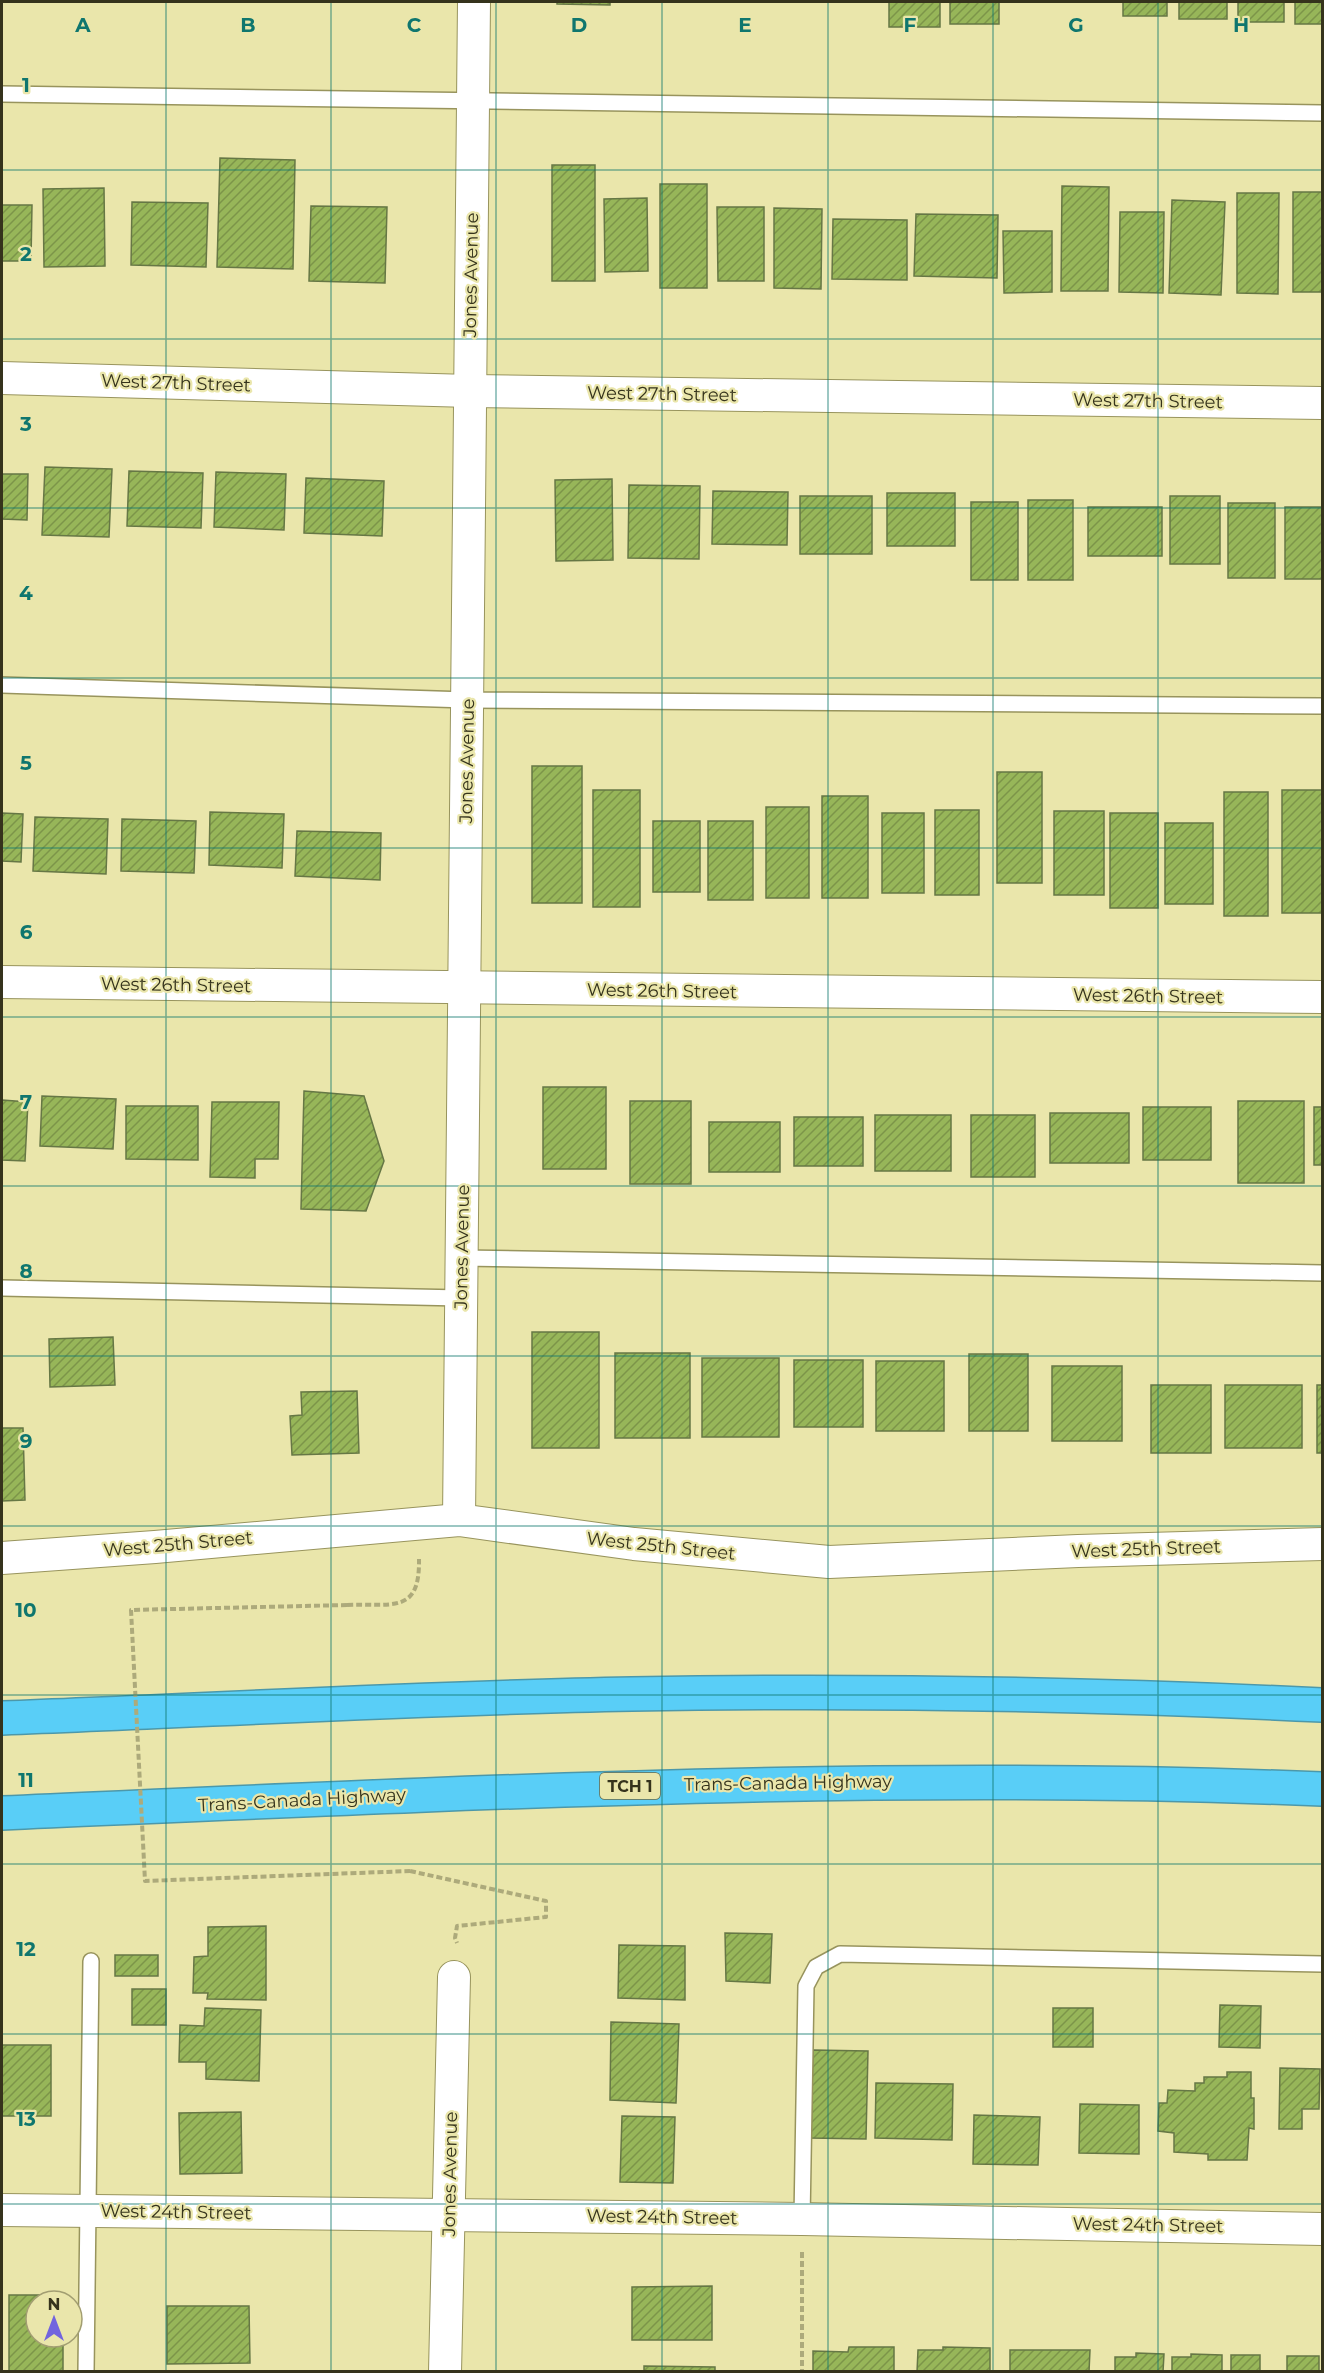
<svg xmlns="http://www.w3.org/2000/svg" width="1324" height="2373" viewBox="0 0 1324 2373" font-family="Montserrat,sans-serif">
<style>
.building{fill:url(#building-hatch);stroke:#667745;stroke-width:1.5}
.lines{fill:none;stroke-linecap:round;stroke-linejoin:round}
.lane-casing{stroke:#98945d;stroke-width:18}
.street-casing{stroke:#98945d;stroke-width:34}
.highway-casing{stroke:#4c98aa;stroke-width:36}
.path{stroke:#adaa7b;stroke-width:4;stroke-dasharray:6 3;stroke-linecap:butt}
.lane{stroke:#fff;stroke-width:15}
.street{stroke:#fff;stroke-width:32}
.highway{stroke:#59cef7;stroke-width:33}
.path-bridge{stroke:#adaa7b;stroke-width:4;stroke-dasharray:6 3;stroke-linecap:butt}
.grid{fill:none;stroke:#0f766e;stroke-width:1.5;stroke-opacity:0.55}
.labels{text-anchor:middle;stroke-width:4.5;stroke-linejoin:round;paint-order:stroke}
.shield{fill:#eae6ab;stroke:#6b6947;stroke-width:1.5}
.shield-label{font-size:16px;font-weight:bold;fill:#35331c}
.street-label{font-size:18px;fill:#35331c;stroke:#eae6ab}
.grid-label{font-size:20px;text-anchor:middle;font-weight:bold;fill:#0f766e;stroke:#eae6ab;stroke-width:4.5;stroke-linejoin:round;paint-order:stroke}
</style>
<defs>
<pattern id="building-hatch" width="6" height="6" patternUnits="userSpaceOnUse" patternTransform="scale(1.5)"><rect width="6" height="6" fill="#97b659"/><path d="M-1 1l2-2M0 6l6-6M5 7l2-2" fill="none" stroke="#7c9549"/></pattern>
</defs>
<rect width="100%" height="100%" fill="#eae6ab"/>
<g class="building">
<polygon points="557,2 610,2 610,5 557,4"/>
<rect x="889" y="2" width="51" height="25"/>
<rect x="950" y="2" width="49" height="22"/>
<rect x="1123" y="2" width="44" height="14"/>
<rect x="1179" y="2" width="48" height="17"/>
<rect x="1238" y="2" width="46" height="20"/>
<rect x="1295" y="2" width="27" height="22"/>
<polygon points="220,158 295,160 293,269 217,267"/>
<rect x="552" y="165" width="43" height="116"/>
<rect x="660" y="184" width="47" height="104"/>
<polygon points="1062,186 1109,187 1108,291 1061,291"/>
<polygon points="104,188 105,266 44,267 43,189"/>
<rect x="1293" y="192" width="29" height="100"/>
<polygon points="1237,193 1279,193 1278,294 1237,293"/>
<polygon points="647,198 648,271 605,272 604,199"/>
<polygon points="1172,200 1225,202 1221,295 1169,293"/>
<polygon points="132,202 208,203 206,267 131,265"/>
<polygon points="2,205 32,205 31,261 2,261"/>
<polygon points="311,206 387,207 385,283 309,281"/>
<polygon points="717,207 764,207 764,281 718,281"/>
<polygon points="774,208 822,209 821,289 774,288"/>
<polygon points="1120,212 1164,212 1163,293 1119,292"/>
<polygon points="916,214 998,215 997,278 914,276"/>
<polygon points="833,219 907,220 907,280 832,279"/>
<polygon points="1003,231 1052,231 1052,292 1004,293"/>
<polygon points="45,467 112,469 109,537 42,535"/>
<polygon points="129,471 203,473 201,528 127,526"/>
<polygon points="216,472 286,474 284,530 214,527"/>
<polygon points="2,474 28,474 27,520 2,519"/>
<polygon points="306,478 384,481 382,536 304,533"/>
<polygon points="612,479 613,560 556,561 555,480"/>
<polygon points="629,485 700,486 699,559 628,558"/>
<polygon points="713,491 788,492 787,545 712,544"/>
<rect x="887" y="493" width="68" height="53"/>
<rect x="800" y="496" width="72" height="58"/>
<rect x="1170" y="496" width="50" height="68"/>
<rect x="1028" y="500" width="45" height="80"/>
<rect x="971" y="502" width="47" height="78"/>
<rect x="1228" y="503" width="47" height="75"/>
<rect x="1088" y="507" width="74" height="49"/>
<rect x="1285" y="507" width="37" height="72"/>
<rect x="532" y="766" width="50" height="137"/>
<rect x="997" y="772" width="45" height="111"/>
<rect x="593" y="790" width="47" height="117"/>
<rect x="1282" y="790" width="40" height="123"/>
<rect x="1224" y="792" width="44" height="124"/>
<rect x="822" y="796" width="46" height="102"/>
<rect x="766" y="807" width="43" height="91"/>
<rect x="935" y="810" width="44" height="85"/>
<rect x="1054" y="811" width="50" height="84"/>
<polygon points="210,812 284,814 282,868 209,865"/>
<polygon points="2,813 23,814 21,862 2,861"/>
<rect x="882" y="813" width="42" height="80"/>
<rect x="1110" y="813" width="48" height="95"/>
<polygon points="35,817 108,819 106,874 33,871"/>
<polygon points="122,819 196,821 194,873 121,871"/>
<rect x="653" y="821" width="47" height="71"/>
<rect x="708" y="821" width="45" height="79"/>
<rect x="1165" y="823" width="48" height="81"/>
<polygon points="297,831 381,833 380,880 295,876"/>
<rect x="543" y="1087" width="63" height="82"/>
<polygon points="304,1091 364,1096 384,1161 366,1211 301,1209"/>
<polygon points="42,1096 116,1099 113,1149 40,1146"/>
<polygon points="2,1100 28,1102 25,1161 2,1160"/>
<rect x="630" y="1101" width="61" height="83"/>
<rect x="1238" y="1101" width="66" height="82"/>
<polygon points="212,1102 279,1102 278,1159 255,1159 255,1178 210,1177"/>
<polygon points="126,1106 198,1106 198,1160 126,1159"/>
<rect x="1143" y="1107" width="68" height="53"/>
<rect x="1314" y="1107" width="8" height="58"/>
<rect x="1050" y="1113" width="79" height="50"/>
<rect x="875" y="1115" width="76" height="56"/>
<rect x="971" y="1115" width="64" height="62"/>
<rect x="794" y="1117" width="69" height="49"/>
<rect x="709" y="1122" width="71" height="50"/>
<rect x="532" y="1332" width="67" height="116"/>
<polygon points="113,1337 115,1385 50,1387 49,1339"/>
<rect x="615" y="1353" width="75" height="85"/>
<rect x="969" y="1354" width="59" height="77"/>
<rect x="702" y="1358" width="77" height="79"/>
<rect x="794" y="1360" width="69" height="67"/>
<rect x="876" y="1361" width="68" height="70"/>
<rect x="1052" y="1366" width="70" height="75"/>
<rect x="1151" y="1385" width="60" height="68"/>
<rect x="1225" y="1385" width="77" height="63"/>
<rect x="1317" y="1385" width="5" height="68"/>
<polygon points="357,1391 359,1453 292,1455 290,1416 302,1415 301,1392"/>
<polygon points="2,1428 23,1428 25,1500 2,1501"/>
<polygon points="266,1926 266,2000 207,1999 208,1993 193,1993 194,1957 208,1956 208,1927"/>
<polygon points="725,1933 772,1934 770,1983 726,1981"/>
<polygon points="619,1945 685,1946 685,2000 618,1998"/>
<rect x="115" y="1955" width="43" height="21"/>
<rect x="132" y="1989" width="34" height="36"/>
<polygon points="1220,2005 1261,2006 1260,2048 1219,2047"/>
<polygon points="205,2008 261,2010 259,2081 206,2079 206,2062 179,2062 180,2025 204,2026"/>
<rect x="1053" y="2008" width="40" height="39"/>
<polygon points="611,2022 679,2024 676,2103 610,2100"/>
<rect x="2" y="2045" width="49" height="71"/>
<polygon points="813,2050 868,2051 866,2139 811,2138"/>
<polygon points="1280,2068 1320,2069 1319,2109 1302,2109 1302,2129 1279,2129"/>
<polygon points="1227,2072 1251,2072 1251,2098 1254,2098 1254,2129 1249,2128 1247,2160 1208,2160 1208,2154 1174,2152 1174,2133 1158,2131 1159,2103 1167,2103 1168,2090 1195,2091 1195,2083 1204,2083 1204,2077 1227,2077"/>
<polygon points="876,2083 953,2084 952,2140 875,2138"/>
<polygon points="1080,2104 1139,2105 1139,2154 1079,2153"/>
<polygon points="241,2112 242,2173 180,2174 179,2113"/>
<polygon points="974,2115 1040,2117 1038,2165 973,2164"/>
<polygon points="622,2116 675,2117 673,2183 620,2182"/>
<polygon points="712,2286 712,2340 632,2340 632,2287"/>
<polygon points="9,2295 63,2295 63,2301 36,2301 36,2337 63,2337 63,2372 9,2372"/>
<polygon points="167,2306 249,2306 250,2363 167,2364"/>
<polygon points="849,2347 894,2347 894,2372 813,2372 813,2351 848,2352"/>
<polygon points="943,2347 990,2348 990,2372 917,2372 918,2350 943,2350"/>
<polygon points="1010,2350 1090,2350 1089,2372 1010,2372"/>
<polygon points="1136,2353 1164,2354 1163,2372 1115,2372 1115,2357 1136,2357"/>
<polygon points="1191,2354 1222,2355 1222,2372 1172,2372 1172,2357 1191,2357"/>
<rect x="1231" y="2355" width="29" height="17"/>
<rect x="1287" y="2356" width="32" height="16"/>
<polygon points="644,2366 715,2367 715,2372 644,2372"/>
</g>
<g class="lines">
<defs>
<g id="lane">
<polyline points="2,94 1322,113"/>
<polyline points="2,685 467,700 1322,706"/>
<polyline points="462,1258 1322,1273"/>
<polyline points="2,1288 461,1298"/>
<polyline points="802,2219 806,1986 816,1967 840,1954 1322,1964"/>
<polyline points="86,2372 91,1961"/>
</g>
<g id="street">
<polyline points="2,378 470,391 1322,403"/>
<polyline points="2,982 1322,997"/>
<polyline points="459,1520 474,2"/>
<polyline points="2,1558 155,1547 459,1520 634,1544 829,1562 1078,1551 1322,1544"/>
<polyline points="2,2210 802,2219 1322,2229"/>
<polyline points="445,2372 454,1977"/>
</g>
<g id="highway">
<path d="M2 1718C212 1710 422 1698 632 1694 862 1690 1093 1694 1322 1705"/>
<path d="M2 1813C442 1794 882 1771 1322 1789"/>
</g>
</defs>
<use href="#lane" class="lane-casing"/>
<use href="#street" class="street-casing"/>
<use href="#highway" class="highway-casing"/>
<g class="path">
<path d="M347 1605C392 1603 420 1615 419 1559"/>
<polyline points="410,1871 546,1901 546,1917 457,1926 455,1938 457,1943"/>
<polyline points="802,2252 802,2372"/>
</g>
<use href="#lane" class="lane"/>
<use href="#street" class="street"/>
<use href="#highway" class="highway"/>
<polyline class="path-bridge" points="347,1605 131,1610 145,1881 410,1871"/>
</g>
<path class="grid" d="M166 2V2372M331 2V2372M496 2V2372M662 2V2372M828 2V2372M993 2V2372M1158 2V2372M2 170H1322M2 339H1322M2 508H1322M2 678H1322M2 848H1322M2 1017H1322M2 1186H1322M2 1356H1322M2 1526H1322M2 1695H1322M2 1864H1322M2 2034H1322M2 2204H1322"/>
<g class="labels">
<rect class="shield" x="600" y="1773" width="60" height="26" rx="4.5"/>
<g class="shield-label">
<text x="630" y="1792">TCH 1</text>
</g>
<g class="street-label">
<text transform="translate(471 275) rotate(-89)" y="6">Jones Avenue</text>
<text transform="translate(176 383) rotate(2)" y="6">West 27th Street</text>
<text transform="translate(662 394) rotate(1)" y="6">West 27th Street</text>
<text transform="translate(1148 401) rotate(1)" y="6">West 27th Street</text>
<text transform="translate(467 761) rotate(-89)" y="6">Jones Avenue</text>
<text transform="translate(176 985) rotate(1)" y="6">West 26th Street</text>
<text transform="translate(662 991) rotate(1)" y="6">West 26th Street</text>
<text transform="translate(1148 996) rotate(1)" y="6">West 26th Street</text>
<text transform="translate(462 1247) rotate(-89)" y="6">Jones Avenue</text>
<text transform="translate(178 1544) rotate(-5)" y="6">West 25th Street</text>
<text transform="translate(661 1546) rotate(6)" y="6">West 25th Street</text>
<text transform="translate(1146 1549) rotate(-2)" y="6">West 25th Street</text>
<text transform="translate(788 1783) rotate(-1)" y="6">Trans-Canada Highway</text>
<text transform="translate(302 1800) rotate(-3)" y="6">Trans-Canada Highway</text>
<text transform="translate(450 2174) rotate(-89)" y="6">Jones Avenue</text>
<text transform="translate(176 2212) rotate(1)" y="6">West 24th Street</text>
<text transform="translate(662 2217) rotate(1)" y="6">West 24th Street</text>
<text transform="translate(1148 2225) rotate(1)" y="6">West 24th Street</text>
</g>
</g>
<g class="grid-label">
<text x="83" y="32">A</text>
<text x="248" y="32">B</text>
<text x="414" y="32">C</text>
<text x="579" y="32">D</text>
<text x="745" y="32">E</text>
<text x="910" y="32">F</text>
<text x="1076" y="32">G</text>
<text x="1241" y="32">H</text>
<text x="26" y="92">1</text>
<text x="26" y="261">2</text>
<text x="26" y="431">3</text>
<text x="26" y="600">4</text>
<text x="26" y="770">5</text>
<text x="26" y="939">6</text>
<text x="26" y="1109">7</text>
<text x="26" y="1278">8</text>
<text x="26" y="1448">9</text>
<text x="26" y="1617">10</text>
<text x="26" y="1787">11</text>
<text x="26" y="1956">12</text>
<text x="26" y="2126">13</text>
</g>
<rect width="1324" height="2373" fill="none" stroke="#35331c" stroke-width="6"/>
<g transform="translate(54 2319)"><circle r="28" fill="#eae6ab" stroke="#a29e72" stroke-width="1.5"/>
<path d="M0-4.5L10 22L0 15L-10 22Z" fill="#7264de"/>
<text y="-9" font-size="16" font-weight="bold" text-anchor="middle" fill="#35331c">N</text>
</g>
</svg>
